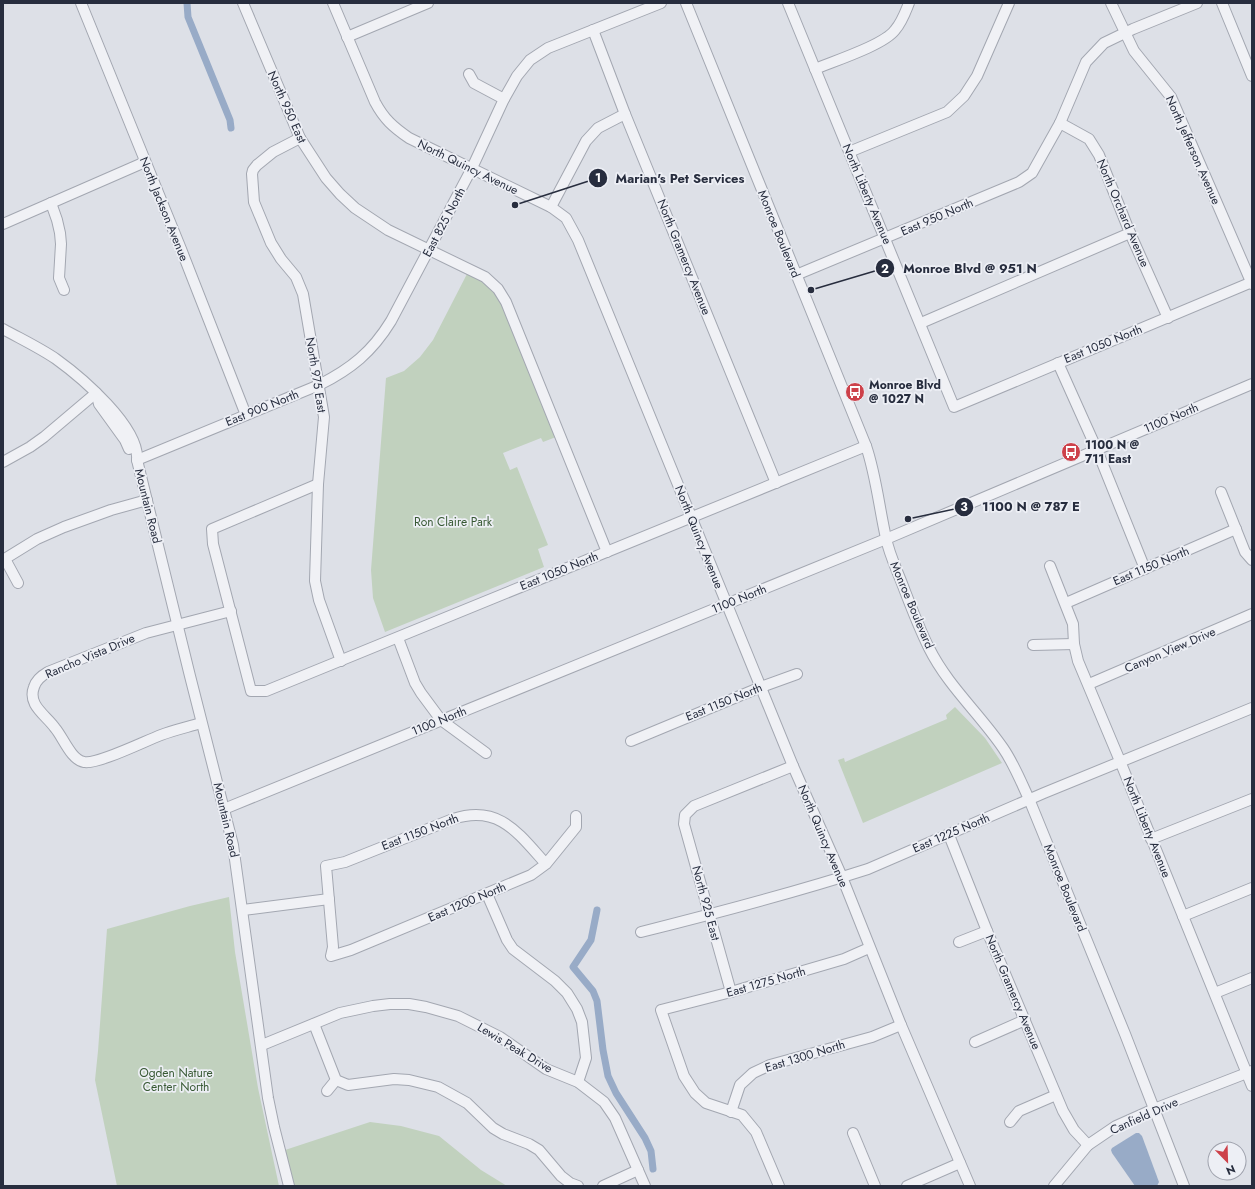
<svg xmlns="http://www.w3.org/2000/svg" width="1255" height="1189" viewBox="0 0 1255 1189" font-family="Jost,sans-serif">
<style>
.green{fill:#c1d1be}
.water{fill:#98abc7}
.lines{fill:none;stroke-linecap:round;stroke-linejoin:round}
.canal{stroke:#98abc7;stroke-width:7}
.minor-casing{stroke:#a3a7b1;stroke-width:12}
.minor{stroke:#f0f1f5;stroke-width:10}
.labels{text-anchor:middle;stroke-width:3.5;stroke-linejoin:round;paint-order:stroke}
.street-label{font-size:12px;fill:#272d3e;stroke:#edeff5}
.poi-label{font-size:12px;font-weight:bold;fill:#272d3e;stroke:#edeff5;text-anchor:start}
.park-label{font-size:12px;fill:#385934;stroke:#edeff5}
.leader{fill:none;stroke:#272d3e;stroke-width:1.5}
.callout-dot{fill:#272d3e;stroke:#edeff5;stroke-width:1.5}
.mark-label{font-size:12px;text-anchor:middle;font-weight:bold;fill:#fff}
.callout-label{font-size:13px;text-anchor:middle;font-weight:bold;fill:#272d3e;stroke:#edeff5;stroke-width:3.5;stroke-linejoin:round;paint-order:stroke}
</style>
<rect width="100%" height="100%" fill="#dde0e7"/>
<g class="green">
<path d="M468 272C485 281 493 286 503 302L556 437 543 442 541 438 503 453 510 470 517 467 548 545 538 549 544 567 385 632 373 598 371 570 386 378 404 371 420 357 433 340Z"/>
<polygon points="955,707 985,738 1002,763 863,823 838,760 844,758 845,762 947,719 946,715"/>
<polygon points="229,897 235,952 258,1088 279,1186 117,1186 95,1080 98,1051 107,929 190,906"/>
<polygon points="370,1122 401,1126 439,1136 481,1170 507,1186 292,1186 282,1151"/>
</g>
<polygon class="water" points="1136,1133 1139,1133 1142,1136 1159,1182 1157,1186 1135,1186 1112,1153 1111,1150 1112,1148"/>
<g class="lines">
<g class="canal">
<polyline points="187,3 188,17 230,120 231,128"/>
<polyline points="597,910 591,940 573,967 593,991 597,1001 603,1050 608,1076 616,1093 645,1138 651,1151 653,1169"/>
</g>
<defs>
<g id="minor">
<polyline points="81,3 181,249 246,415"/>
<polyline points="243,3 300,138 326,178 340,194 355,208 388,230 485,277 498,289 506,302 607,552"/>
<path d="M333 3 375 102C384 119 393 127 409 138L551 207 566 218 578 240 793 766 842 877 901 1025 970 1186"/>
<path d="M686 3 866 446C876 475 879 507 886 538 889 554 897 570 903 586 911 607 919 628 929 648 948 686 979 713 1003 748 1014 764 1021 782 1029 799L1125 1034 1184 1186"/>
<polyline points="788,3 954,407 1252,282"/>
<polyline points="1111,3 1134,51 1171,97 1252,284"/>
<polyline points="1222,3 1252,76"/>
<polyline points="593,30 625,114 776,483"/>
<polyline points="347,37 428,3"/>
<path d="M815 69C834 61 884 45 895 30 902 22 905 13 909 3"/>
<polyline points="469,74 474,83 504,99"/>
<polyline points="1060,123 1089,139 1099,155 1130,233 1168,318"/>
<polyline points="300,138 273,152 257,165 253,170 252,174 254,202 271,243 281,259 296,277 303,294 324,417 318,484 315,581 319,600 341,661"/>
<polyline points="849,152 947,112 964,96 977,76 1009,3"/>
<polyline points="51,203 57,220 60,233 61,244 59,278 64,290"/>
<polyline points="551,207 586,141 598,128 625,114"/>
<polyline points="3,224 145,162"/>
<polyline points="796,275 1019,182 1032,173 1060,123 1086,62 1104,43 1133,29 1197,3"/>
<polyline points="921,323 1130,233"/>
<path d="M3 329C21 339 40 348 56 359 81 377 140 427 137 460L190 676 233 845 268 1098 274 1127 289 1186"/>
<polyline points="1058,363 1097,450 1145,569"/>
<polyline points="98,400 99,404 125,440 129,449"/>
<path d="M137 460 319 385C351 369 372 352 391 321L472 168 504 99 517 76 530 60 548 48 661 3"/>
<polyline points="3,462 30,447 44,437 96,393"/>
<polyline points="318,484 212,529 213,544 251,691 266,691 866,446"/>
<polyline points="1221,492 1245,552 1252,560"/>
<polyline points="5,559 18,583"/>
<polyline points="3,560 37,539 64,527 111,510 147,500"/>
<polyline points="1050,566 1073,624 1074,644 1078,661 1120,761 1252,1086"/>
<polyline points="1066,603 1236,529"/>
<polyline points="398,638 415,683 421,693 441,720 486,753"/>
<polyline points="1033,645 1074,644"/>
<polyline points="1089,684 1252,614"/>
<path d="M201 723C188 727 174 730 161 735 145 741 97 765 84 762 71 760 63 737 55 728 46 715 27 705 34 687 36 680 41 676 48 672L146 633 231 611"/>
<polyline points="631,741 761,687 797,674"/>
<polyline points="224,809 886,539 1252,384"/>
<polyline points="949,835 987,931 1063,1111 1074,1130 1088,1145"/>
<polyline points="1151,839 1252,799"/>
<path d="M546 864C518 833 499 804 453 819L345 862 326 866 333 947 331 956 351 950 531 875 546 864 576 827V816"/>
<polyline points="487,894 507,940 513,949 555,981 567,993 577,1009 582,1022 586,1058 578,1082"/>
<polyline points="243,910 329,899"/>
<polyline points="1183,916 1252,888"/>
<path d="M641 932C717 913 793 893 868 869L1044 793 1252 708"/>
<polyline points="959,942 987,931"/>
<polyline points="731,992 684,824 685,815 694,806 793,766"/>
<polyline points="1215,993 1252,978"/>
<polyline points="314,1024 336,1080 348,1085 394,1079 409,1080 438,1087 467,1103 493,1128 503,1134 529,1144 539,1150 561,1176 570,1183 578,1186"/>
<polyline points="975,1042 1025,1020"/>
<polyline points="262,1045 340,1013 373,1006 390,1004 409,1004 426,1007 458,1016 500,1037 546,1069 578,1082 604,1102 615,1118 645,1186"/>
<polyline points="327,1091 336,1080"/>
<polyline points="731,1112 740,1085 753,1073 770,1065 872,1037 901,1025"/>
<polyline points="1010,1122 1019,1111 1056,1095"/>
<polyline points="853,1133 875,1186"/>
<polyline points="603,1186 638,1170"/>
<polyline points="779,1186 756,1132 742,1115 706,1103 695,1093 684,1076 661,1010 731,992 844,959 869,948"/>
<polyline points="907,1186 960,1163"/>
<polyline points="1054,1186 1088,1145 1116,1126 1154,1109 1252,1071"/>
</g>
</defs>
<use href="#minor" class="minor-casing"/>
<use href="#minor" class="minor"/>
</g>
<defs>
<symbol id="bus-disc" viewBox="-11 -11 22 22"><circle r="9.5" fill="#cd414a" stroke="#edeff5"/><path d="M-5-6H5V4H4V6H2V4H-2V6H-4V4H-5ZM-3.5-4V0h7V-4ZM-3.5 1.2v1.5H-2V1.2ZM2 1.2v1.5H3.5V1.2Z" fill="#fff"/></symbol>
</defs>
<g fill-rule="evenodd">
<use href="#bus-disc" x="844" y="381" width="22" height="22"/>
<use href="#bus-disc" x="1060" y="441" width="22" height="22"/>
</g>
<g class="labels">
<g class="street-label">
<text transform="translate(287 107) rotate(66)" y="4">North 950 East</text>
<text transform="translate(1193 150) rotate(66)" y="4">North Jefferson Avenue</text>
<text transform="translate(468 167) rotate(26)" y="4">North Quincy Avenue</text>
<text transform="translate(867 194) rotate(67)" y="4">North Liberty Avenue</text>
<text transform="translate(164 209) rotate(68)" y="4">North Jackson Avenue</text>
<text transform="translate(1123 213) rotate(67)" y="4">North Orchard Avenue</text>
<text transform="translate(937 217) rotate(-23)" y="4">East 950 North</text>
<text transform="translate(444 222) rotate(-62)" y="4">East 825 North</text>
<text transform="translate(779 234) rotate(68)" y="4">Monroe Boulevard</text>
<text transform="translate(684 257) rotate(68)" y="4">North Gramercy Avenue</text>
<text transform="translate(1103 344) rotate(-22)" y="4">East 1050 North</text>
<text transform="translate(316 375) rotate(81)" y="4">North 975 East</text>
<text transform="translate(262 408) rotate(-22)" y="4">East 900 North</text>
<text transform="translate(1171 418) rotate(-23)" y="4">1100 North</text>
<text transform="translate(148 506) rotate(76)" y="4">Mountain Road</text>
<text transform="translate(699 537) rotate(68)" y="4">North Quincy Avenue</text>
<text transform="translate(1151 566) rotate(-23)" y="4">East 1150 North</text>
<text transform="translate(559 571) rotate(-22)" y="4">East 1050 North</text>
<text transform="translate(739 599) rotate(-22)" y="4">1100 North</text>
<text transform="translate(912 605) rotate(67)" y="4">Monroe Boulevard</text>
<text transform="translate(1170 650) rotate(-23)" y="4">Canyon View Drive</text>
<text transform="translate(90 656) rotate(-23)" y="4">Rancho Vista Drive</text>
<text transform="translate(724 702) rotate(-22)" y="4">East 1150 North</text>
<text transform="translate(439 721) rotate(-22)" y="4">1100 North</text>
<text transform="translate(226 820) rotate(77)" y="4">Mountain Road</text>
<text transform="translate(1147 827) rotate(68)" y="4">North Liberty Avenue</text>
<text transform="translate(420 832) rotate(-21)" y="4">East 1150 North</text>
<text transform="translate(951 833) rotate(-23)" y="4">East 1225 North</text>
<text transform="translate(823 836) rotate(67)" y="4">North Quincy Avenue</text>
<text transform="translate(1065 888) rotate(68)" y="4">Monroe Boulevard</text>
<text transform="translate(467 902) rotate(-23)" y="4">East 1200 North</text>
<text transform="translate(706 903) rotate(75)" y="4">North 925 East</text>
<text transform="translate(766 982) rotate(-16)" y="4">East 1275 North</text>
<text transform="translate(1013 992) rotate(67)" y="4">North Gramercy Avenue</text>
<text transform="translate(515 1048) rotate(31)" y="4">Lewis Peak Drive</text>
<text transform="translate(805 1056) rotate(-17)" y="4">East 1300 North</text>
<text transform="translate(1144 1116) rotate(-24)" y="4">Canfield Drive</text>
</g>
<g class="poi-label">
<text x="869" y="389">Monroe Blvd<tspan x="869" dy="14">@ 1027 N</tspan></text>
<text x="1085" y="449">1100 N @<tspan x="1085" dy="14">711 East</tspan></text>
</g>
<g class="park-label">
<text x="453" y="526">Ron Claire Park</text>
<text x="176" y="1077">Ogden Nature<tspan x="176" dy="14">Center North</tspan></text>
</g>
</g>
<path class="leader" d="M515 205L598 178M811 290L885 268M908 519L964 507"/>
<g class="callout-dot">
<circle cx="515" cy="205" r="4"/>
<circle cx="811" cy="290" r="4"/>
<circle cx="908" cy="519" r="4"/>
<circle cx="598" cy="178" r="10"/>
<circle cx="885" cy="268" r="10"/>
<circle cx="964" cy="507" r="10"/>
</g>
<g class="mark-label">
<text x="598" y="182">1</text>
<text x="885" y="273">2</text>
<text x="964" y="511">3</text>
</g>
<g class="callout-label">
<text x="680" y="183">Marian's Pet Services</text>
<text x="970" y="273">Monroe Blvd @ 951 N</text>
<text x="1031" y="511">1100 N @ 787 E</text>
</g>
<rect width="1255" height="1189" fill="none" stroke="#272d3e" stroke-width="8"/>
<g transform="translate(1227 1161) rotate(157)"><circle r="19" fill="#edeff5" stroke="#9ea1ac"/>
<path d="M0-3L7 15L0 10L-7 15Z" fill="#cd414a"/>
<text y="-6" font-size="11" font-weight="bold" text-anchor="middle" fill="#272d3e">N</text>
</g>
</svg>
